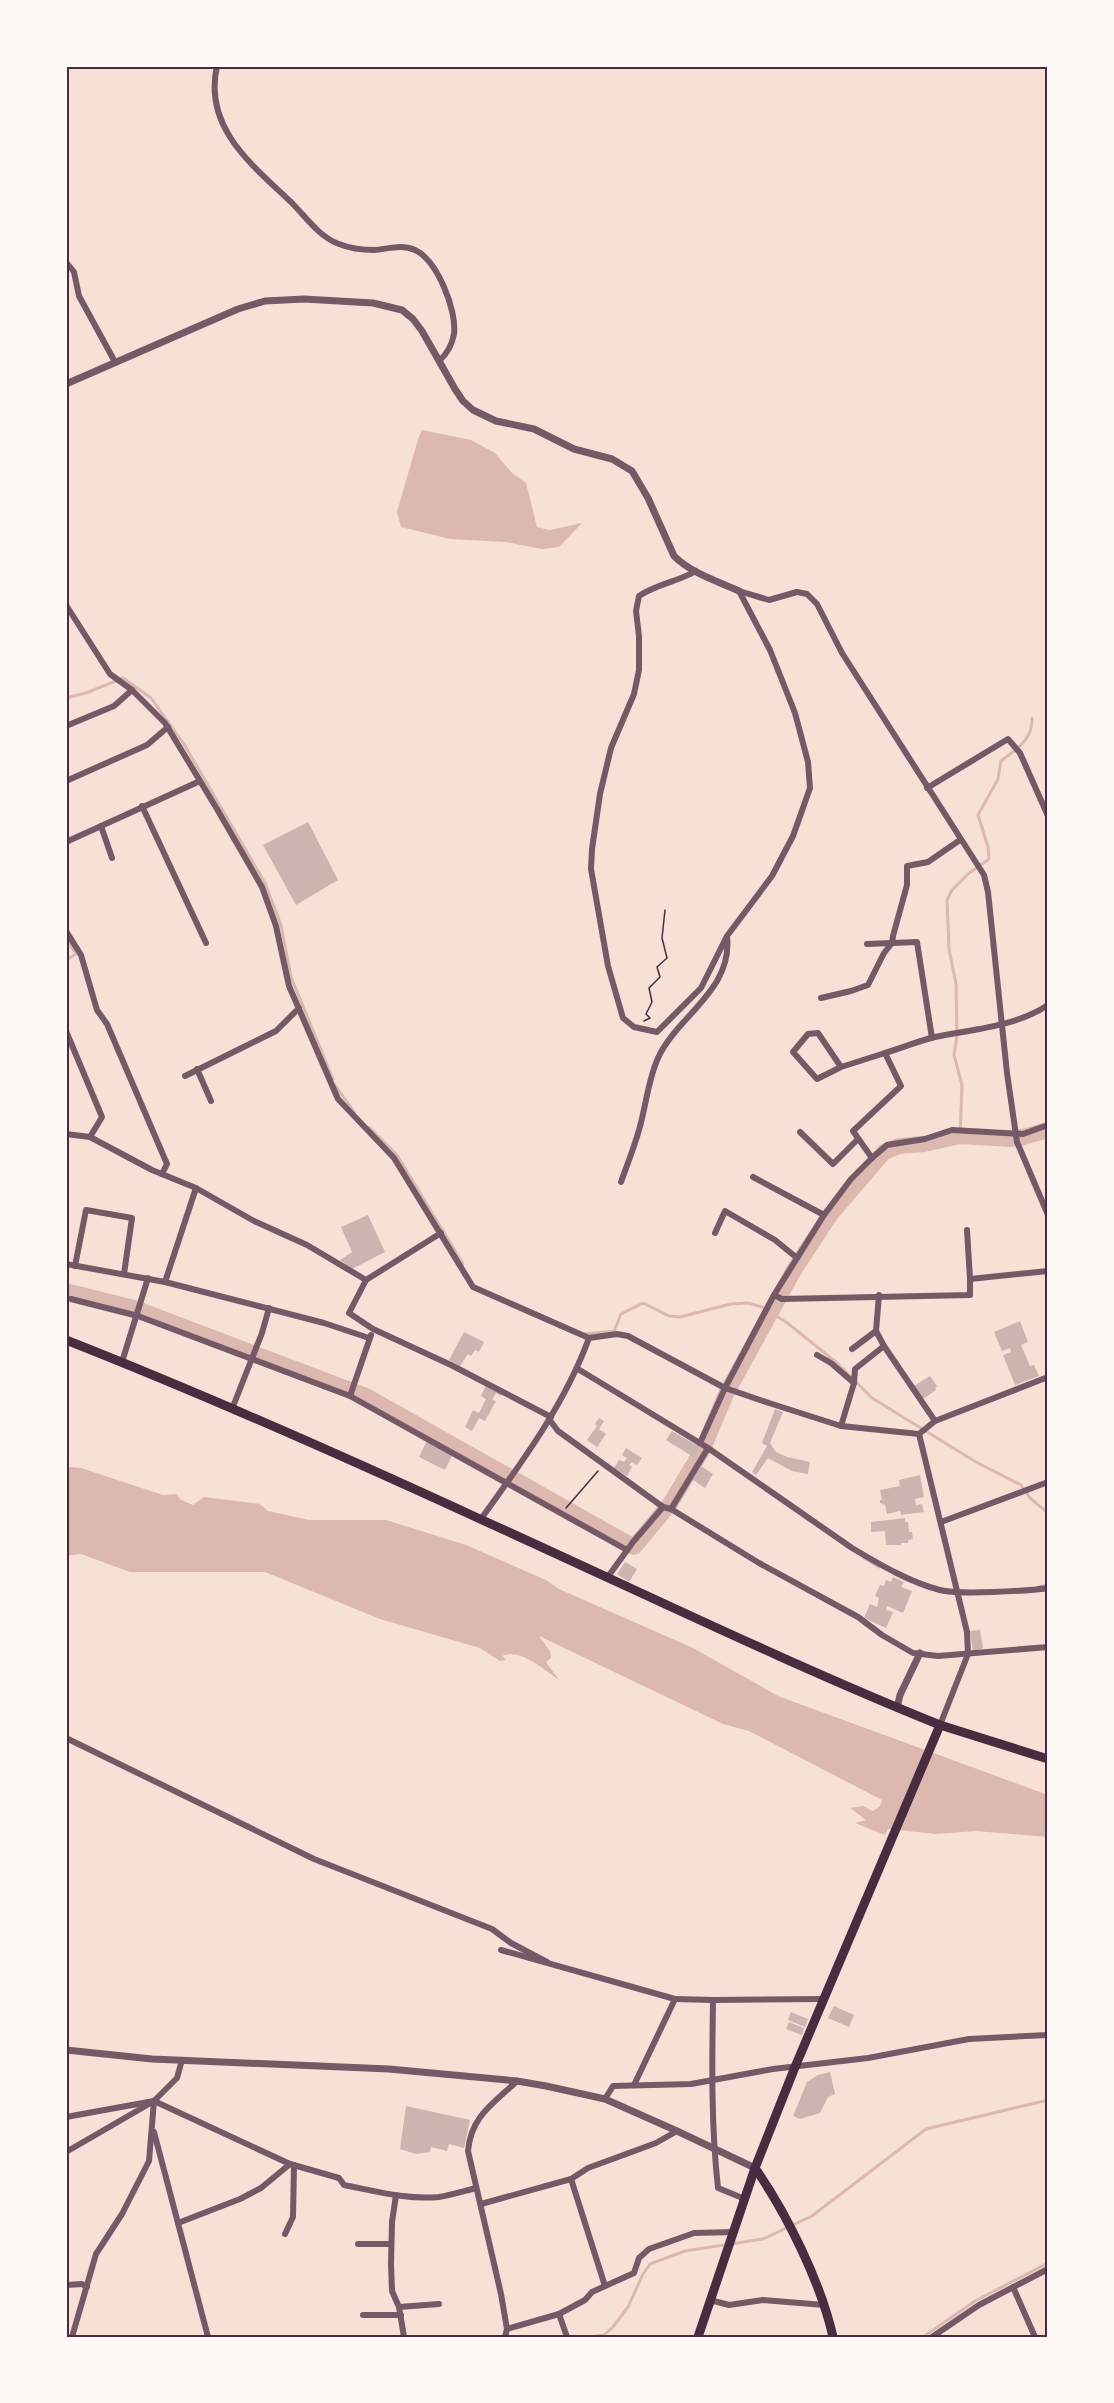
<svg xmlns="http://www.w3.org/2000/svg" width="1114" height="2403" viewBox="0 0 1114 2403" font-family="'Public Sans',sans-serif">
<style>
.water{fill:#dcb8b0}
.lines{fill:none;stroke-linecap:round;stroke-linejoin:round}
.stream{stroke:#dcb8b0;stroke-width:3}
.river{stroke:#dcb8b0;stroke-width:16}
.building{fill:#ccb4b1}
.path{stroke:#4a2c40;stroke-width:1.5}
.minor{stroke:#755966;stroke-width:6}
.tertiary{stroke:#755966;stroke-width:7}
.primary{stroke:#4a2c40;stroke-width:9}
.trunk{stroke:#4a2c40;stroke-width:9}
.neatline{fill:none;stroke:#4a2c40;stroke-width:2}
</style>
<rect width="100%" height="100%" fill="#f7e1d7"/>
<g class="water">
<polygon points="422,430 471,440 495,453 512,473 526,483 537,527 550,530 582,523 559,547 542,549 505,542 450,539 401,527 397,512 419,436"/>
<path d="M71 1467 81 1468 163 1495 176 1494 181 1500 193 1505 204 1497 260 1504 268 1511 309 1520H386L466 1545 546 1580 559 1589 693 1648 778 1696 1048 1795V1837L976 1831 936 1834 888 1829 885 1835 855 1823 866 1820 850 1808 863 1806 873 1811 880 1806 882 1800 749 1731 723 1724 539 1636 550 1651 551 1658 546 1662 559 1680C544 1670 521 1648 502 1656L506 1660 500 1661 480 1648 380 1619 265 1572H130L81 1554 67 1556 66 1468Z"/>
</g>
<g class="lines">
<g class="stream">
<polyline points="66,698 86,693 123,678 151,698 184,744 265,883 281,925 291,977 333,1079"/>
<polyline points="66,939 76,954 66,960"/>
<polyline points="335,1085 354,1112"/>
<polyline points="369,1127 397,1155 463,1264"/>
<path d="M960 1136 962 1085 954 1055 957 1036 956 984 949 949 947 900 952 890 968 874 989 859 988 847 978 815 998 779 1001 761C1017 748 1033 740 1032 718"/>
<polyline points="585,1334 614,1331 621,1314 643,1303 669,1316 680,1317 731,1304 748,1303 762,1307 786,1322 836,1362 872,1398 976,1462 1021,1485 1030,1498 1048,1513"/>
<polyline points="864,1558 879,1567"/>
<polyline points="1038,1587 1048,1585"/>
<polyline points="590,2337 604,2335 613,2327 628,2307 643,2274 650,2264 685,2251 763,2239 812,2216 926,2129 1048,2100"/>
<polyline points="923,2337 975,2301 1048,2263"/>
</g>
<polyline class="river" points="66,1291 134,1308 366,1396 634,1547 670,1504 703,1449 726,1394 794,1270 830,1215 884,1152 899,1146 924,1144 960,1136 1010,1139 1023,1137 1048,1130"/>
</g>
<g class="building">
<polygon points="308,822 338,880 296,905 263,845"/>
<polygon points="368,1215 385,1252 352,1269 340,1260 352,1252 341,1227"/>
<polygon points="1020,1321 1028,1342 1021,1345 1030,1366 1034,1365 1039,1376 1015,1385 1003,1355 1011,1352 1010,1348 1002,1351 994,1332"/>
<polygon points="464,1332 484,1342 479,1352 475,1350 471,1356 468,1354 460,1366 449,1360"/>
<polygon points="930,1376 937,1386 935,1388 936,1390 923,1399 914,1386"/>
<polygon points="486,1385 503,1393 501,1396 496,1393 492,1400 496,1401 485,1421 479,1418 472,1431 465,1427 473,1410 479,1413 486,1399 481,1396"/>
<polygon points="775,1409 783,1412 770,1443 776,1452 787,1457 810,1462 808,1474 792,1471 768,1458 756,1475 752,1472 767,1446 762,1443"/>
<polygon points="599,1418 604,1421 599,1429 606,1434 597,1447 587,1440 597,1426 595,1424"/>
<polygon points="672,1431 700,1447 695,1458 666,1440"/>
<polygon points="427,1441 453,1454 445,1470 419,1457"/>
<polygon points="626,1448 642,1458 637,1465 632,1462 629,1465 632,1467 627,1476 614,1468 619,1460 624,1462 627,1458 622,1455"/>
<polygon points="701,1466 713,1474 705,1488 692,1479"/>
<polygon points="920,1475 924,1497 915,1499 916,1505 922,1504 924,1512 901,1515 900,1511 887,1514 885,1505 880,1503 880,1500 882,1500 880,1490 900,1486 899,1480"/>
<polygon points="905,1518 905,1522 908,1522 909,1532 912,1532 913,1539 908,1540 908,1543 901,1543 901,1545 886,1545 885,1531 871,1532 871,1522"/>
<polygon points="625,1562 637,1569 629,1582 617,1574"/>
<polygon points="893,1577 904,1582 901,1587 912,1591 903,1613 887,1606 886,1610 893,1612 886,1628 864,1618 870,1604 877,1607 879,1598 875,1596 880,1585 884,1586 886,1580 891,1582"/>
<polygon points="980,1630 983,1648 973,1652 970,1631"/>
<polygon points="834,2006 854,2015 849,2027 828,2018"/>
<polygon points="791,2012 808,2019 805,2027 788,2020"/>
<polygon points="789,2022 804,2028 802,2035 786,2029"/>
<polygon points="830,2072 835,2094 828,2097 820,2113 800,2119 793,2116 807,2082 818,2075"/>
<polygon points="406,2106 470,2120 464,2148 449,2144 447,2151 431,2147 430,2152 416,2154 400,2149"/>
</g>
<g class="lines">
<g class="path">
<polyline points="644,1021 650,1018 646,1014 652,1002 649,988 660,977 657,967 667,958 662,938 665,910"/>
<polyline points="566,1508 598,1471"/>
</g>
<g class="minor">
<path d="M217 66C203 127 251 164 291 202 305 216 319 237 339 244 349 248 363 250 374 250 388 249 402 244 415 250 437 260 457 310 454 334 452 345 447 354 439 361"/>
<polyline points="66,262 74,272 79,296 115,362"/>
<path d="M696 571C677 582 657 584 639 596L636 611 639 636V670L634 694 611 748 600 794 592 849 591 869 608 966 623 1018 634 1027 657 1032 701 988 727 936 772 876 793 836 810 788 808 762 795 713 770 650 739 591"/>
<polyline points="739,591 769,600 797,592 807,594 817,604 842,653 984,875 988,892 1007,1073 1017,1142 1048,1215"/>
<polyline points="66,605 110,674 132,690 165,723 217,809 262,887 276,926 289,986 338,1099 394,1158 473,1287 589,1338 617,1334 628,1336 725,1388 769,1403 841,1426 919,1434 935,1421 1048,1377"/>
<polyline points="66,726 114,706 132,690"/>
<polyline points="66,781 147,745 168,727"/>
<polyline points="927,788 1008,739 1020,753 1048,816"/>
<polyline points="142,806 206,943"/>
<polyline points="101,826 112,858"/>
<polyline points="66,842 200,781"/>
<polyline points="66,931 81,955 97,1010 107,1024 167,1164 162,1174"/>
<polyline points="867,944 892,943"/>
<polyline points="821,998 851,991 868,985 884,953 892,943"/>
<polyline points="66,1031 102,1117 90,1137"/>
<polyline points="932,1038 917,942 892,943 893,936 907,885 907,866 928,862 960,840"/>
<polyline points="841,1067 818,1033 808,1034 793,1052 817,1079 841,1067 885,1053"/>
<polyline points="197,1069 211,1101"/>
<polyline points="185,1076 276,1031 299,1008"/>
<polyline points="800,1132 833,1164 858,1139"/>
<polyline points="66,1134 90,1137 152,1170 196,1188 254,1221 307,1245 366,1280"/>
<path d="M872 1158 853 1131 901 1086 885 1053C902 1048 918 1041 935 1037 973 1029 1015 1027 1048 1005"/>
<polyline points="753,1177 824,1215"/>
<path d="M621 1182C627 1165 634 1148 639 1130 646 1106 648 1080 658 1058 677 1016 733 990 727 937"/>
<polyline points="967,1230 970,1279"/>
<polyline points="441,1233 366,1280 349,1313 373,1329 451,1365 551,1417"/>
<polyline points="715,1233 725,1211 775,1240 797,1258"/>
<polyline points="66,1264 165,1282 324,1323 369,1338"/>
<polyline points="75,1266 86,1210 132,1218 124,1274"/>
<polyline points="165,1282 196,1188"/>
<polyline points="774,1295 782,1299 970,1295 970,1279 1048,1271"/>
<polyline points="879,1295 876,1331 884,1346 935,1421"/>
<polyline points="71,1299 138,1316 350,1396 627,1550"/>
<polyline points="852,1349 876,1331"/>
<polyline points="817,1355 831,1363 854,1383 841,1426"/>
<polyline points="122,1362 148,1278"/>
<path d="M578 1369 708 1448 852 1548C879 1564 909 1582 940 1590 958 1595 1028 1591 1048 1588"/>
<polyline points="854,1383 855,1369 884,1346"/>
<polyline points="350,1396 371,1335"/>
<polyline points="232,1409 262,1333 269,1308"/>
<polyline points="549,1419 558,1431 663,1507 671,1509 759,1563 858,1617 882,1635 913,1653 938,1656 1048,1647"/>
<polyline points="919,1434 967,1632 968,1654 940,1725"/>
<polyline points="700,1443 725,1388 774,1295 824,1215 851,1179 872,1158 887,1145 925,1139 952,1130 1023,1134 1048,1125"/>
<polyline points="671,1509 708,1448"/>
<path d="M481 1519C522 1462 565 1404 589 1338"/>
<polyline points="941,1522 1048,1482"/>
<polyline points="607,1578 633,1542 663,1507"/>
<polyline points="66,1738 314,1859 492,1929 511,1943 547,1962"/>
<polyline points="501,1950 675,1999 634,2085"/>
<path d="M675 1999 713 2000C712 2063 711 2125 718 2188L745 2199"/>
<polyline points="713,2000 824,1999"/>
<polyline points="605,2099 613,2086 691,2084 773,2069 868,2058 969,2039 1048,2035"/>
<path d="M66 2117 154 2101 290 2164 339 2178 344 2185C375 2191 407 2200 439 2197 451 2195 464 2191 476 2188"/>
<polyline points="154,2132 208,2337"/>
<polyline points="66,2152 154,2101 177,2078 182,2060"/>
<polyline points="571,2179 605,2286"/>
<polyline points="396,2195 392,2222 391,2264 392,2291 399,2307 404,2337"/>
<polyline points="481,2204 571,2179 588,2168 656,2143 677,2131"/>
<polyline points="178,2223 240,2199 261,2188 290,2164"/>
<polyline points="285,2234 293,2217 294,2165"/>
<polyline points="358,2244 390,2244"/>
<polyline points="66,2285 82,2284 87,2287"/>
<polyline points="1013,2287 1035,2337"/>
<polyline points="710,2300 729,2305 763,2300 824,2305"/>
<polyline points="399,2307 439,2304"/>
<polyline points="559,2314 567,2337"/>
<polyline points="363,2315 401,2315"/>
<polyline points="507,2329 559,2314 585,2300 592,2292 634,2273 639,2258 649,2249 694,2233 734,2232"/>
<polyline points="72,2337 96,2254 122,2214 149,2161 154,2101"/>
<path d="M505 2337 507 2329 501 2294 468 2151C471 2116 493 2104 517 2081"/>
<polyline points="932,2337 979,2305 1048,2269"/>
</g>
<g class="tertiary">
<path d="M66 384 238 309 265 301 304 299 373 303 402 310 413 319 422 331 455 389 463 401 473 410 496 421 534 429 574 449 612 459 632 471 648 498 674 556C691 573 717 581 739 591"/>
<polyline points="897,1708 900,1695 920,1653"/>
<polyline points="66,2050 152,2059 389,2069 517,2081 546,2086 605,2099 677,2131 755,2168"/>
</g>
<g class="primary">
<path d="M66 1340C206 1395 343 1456 480 1519 633 1588 784 1662 940 1725"/>
<path d="M755 2168C787 2214 821 2283 833 2337"/>
</g>
<polyline class="trunk" points="698,2337 755,2168 795,2067 940,1725 1048,1759"/>
</g>
<rect width="1114" height="2403" fill="none" stroke="#fffaf5" stroke-width="135"/>
<rect x="68" y="68" width="978" height="2268" class="neatline"/>
</svg>
